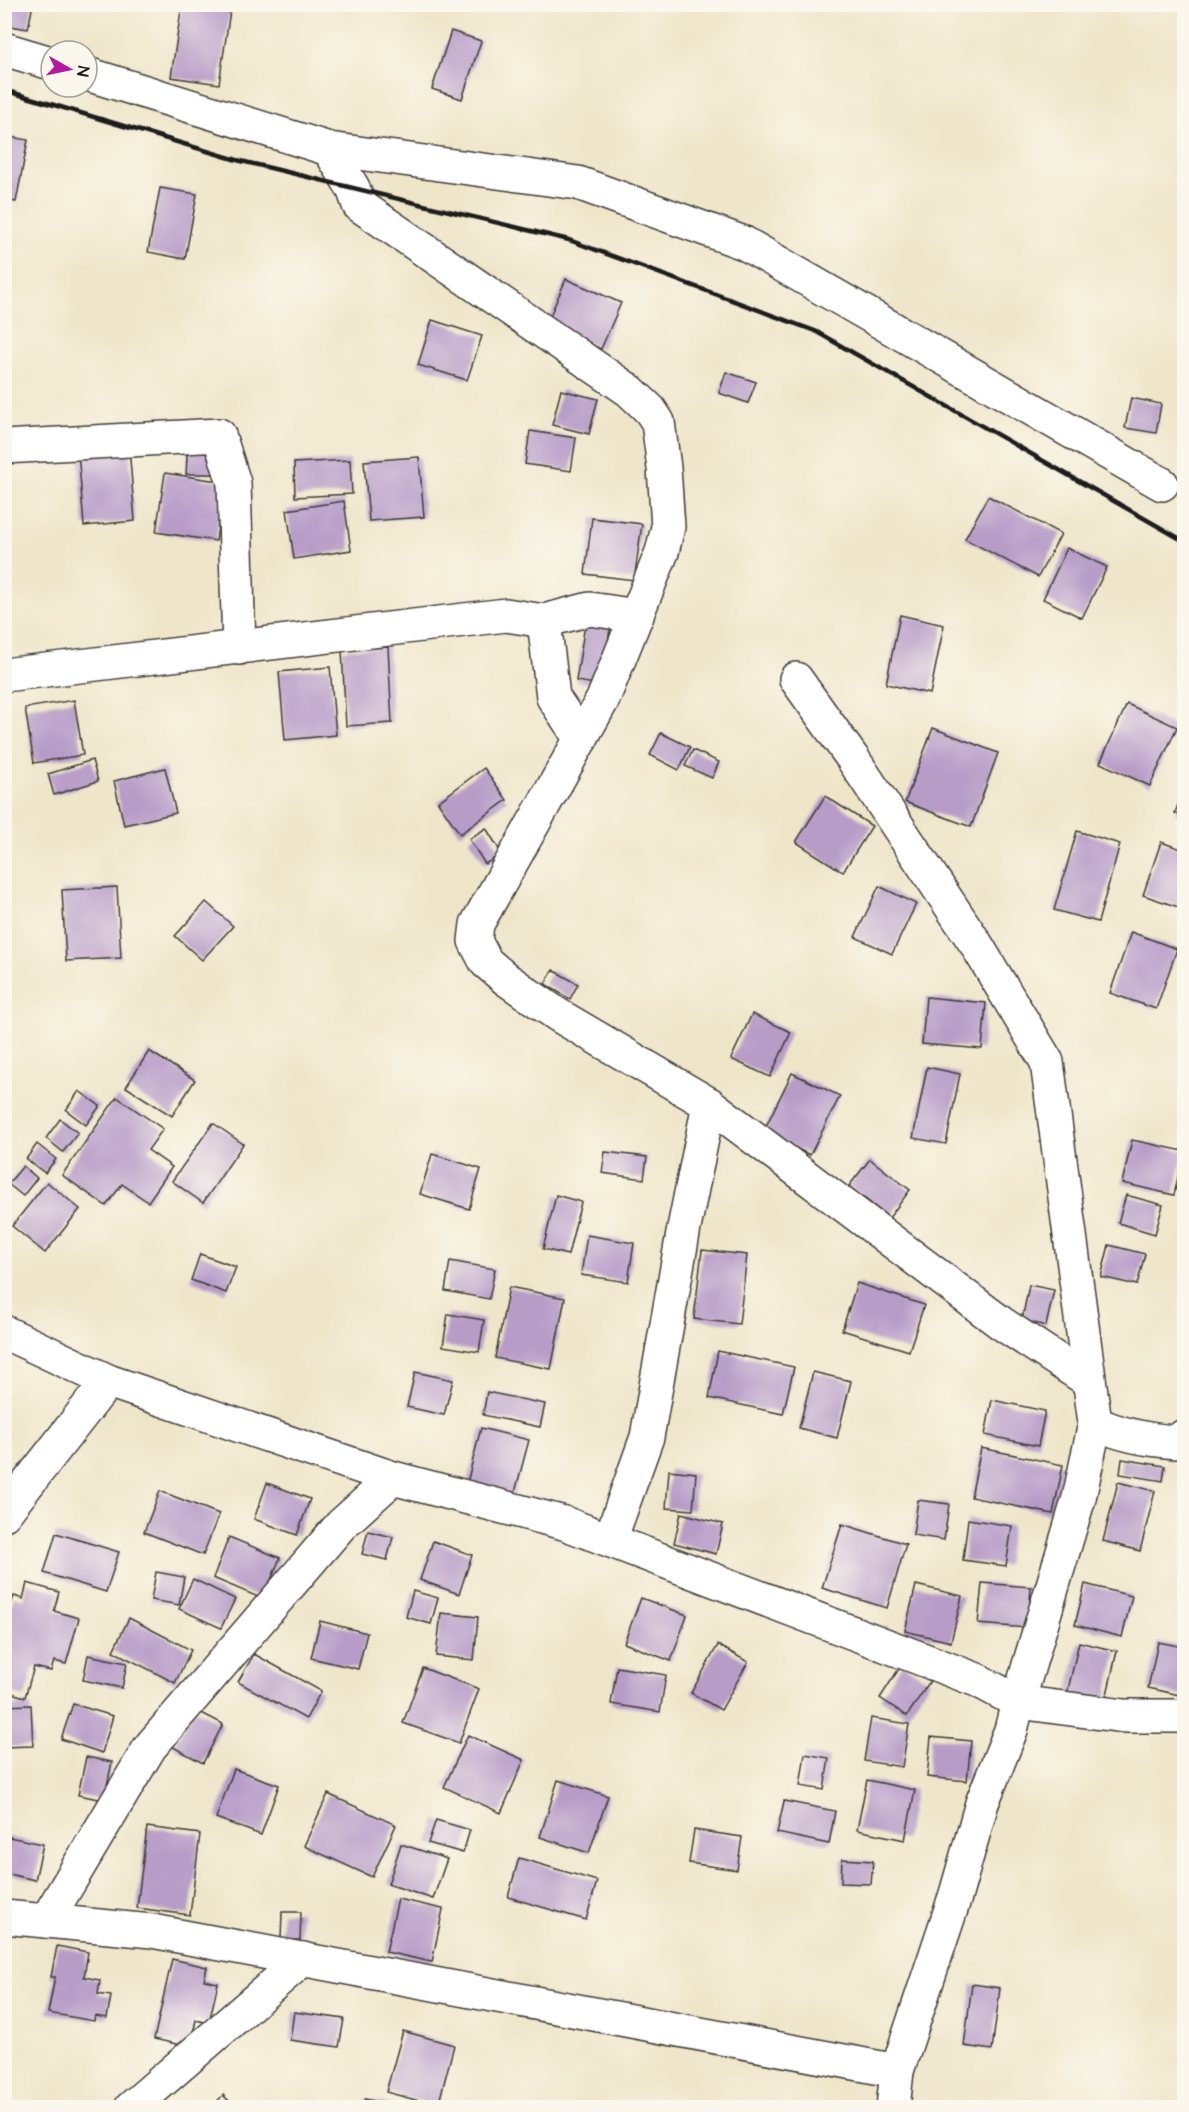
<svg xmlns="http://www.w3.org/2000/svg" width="1189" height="2112" viewBox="0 0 1189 2112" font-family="'Architects Daughter',sans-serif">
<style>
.building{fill:#b79cc8}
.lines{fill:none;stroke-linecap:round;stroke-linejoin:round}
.minor-casing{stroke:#3c3a36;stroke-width:36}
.minor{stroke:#fff;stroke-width:33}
.rail{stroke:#1c1c1c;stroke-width:4.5}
</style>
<rect width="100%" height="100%" fill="#fbf7ec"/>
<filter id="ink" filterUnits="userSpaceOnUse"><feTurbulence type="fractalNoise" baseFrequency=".0167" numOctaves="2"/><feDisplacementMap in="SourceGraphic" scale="12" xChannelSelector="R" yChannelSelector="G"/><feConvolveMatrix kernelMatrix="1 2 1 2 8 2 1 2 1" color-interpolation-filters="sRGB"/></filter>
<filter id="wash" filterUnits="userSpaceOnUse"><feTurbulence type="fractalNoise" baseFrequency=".008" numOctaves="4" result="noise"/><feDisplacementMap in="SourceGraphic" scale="24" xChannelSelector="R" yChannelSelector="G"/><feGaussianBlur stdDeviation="1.35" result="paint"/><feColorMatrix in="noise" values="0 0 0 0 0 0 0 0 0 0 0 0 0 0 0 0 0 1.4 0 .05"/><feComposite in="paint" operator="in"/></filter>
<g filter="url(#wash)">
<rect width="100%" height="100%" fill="#efe6ca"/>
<g id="blocks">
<g class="building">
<polygon points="4,4 33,4 28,29 4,25"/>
<polygon points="182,4 231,4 219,84 171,77"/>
<polygon points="451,31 481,41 462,99 432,89"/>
<polygon points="4,136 28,140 16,202 4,200"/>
<polygon points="160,188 197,194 185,259 148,252"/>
<polygon points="566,279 621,303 601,349 546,325"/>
<polygon points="432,320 482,336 467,380 418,365"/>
<polygon points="726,372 756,382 748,403 719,393"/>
<polygon points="561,390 598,399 589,434 552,425"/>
<polygon points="1131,398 1161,404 1156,433 1125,428"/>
<polygon points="530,431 576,438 571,471 525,464"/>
<polygon points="188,442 216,443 215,474 186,474"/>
<polygon points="129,447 135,521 84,526 78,451"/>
<polygon points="419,457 424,517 369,521 364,461"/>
<polygon points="350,460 352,494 295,497 294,463"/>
<polygon points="165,473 224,482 216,541 156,532"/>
<polygon points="988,496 1061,534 1038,577 965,539"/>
<polygon points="344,501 351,550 294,559 287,510"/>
<polygon points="592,518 642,524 634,580 585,574"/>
<polygon points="1067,548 1107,567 1082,618 1043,599"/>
<polygon points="587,612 612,616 601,685 576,681"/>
<polygon points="900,615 944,625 930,694 886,684"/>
<polygon points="388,647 392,723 346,726 342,650"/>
<polygon points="330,667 336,735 285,740 279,672"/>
<polygon points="74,700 83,755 34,763 25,708"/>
<polygon points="1127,704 1177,727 1150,786 1100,763"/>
<polygon points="933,728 998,753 971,827 905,802"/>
<polygon points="661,733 690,747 679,770 650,755"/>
<polygon points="693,750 719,762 712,778 685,766"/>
<polygon points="92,760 98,781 54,795 48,774"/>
<polygon points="165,768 176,813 124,825 114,781"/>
<polygon points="484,768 507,800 460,834 438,802"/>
<polygon points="1184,789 1184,817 1175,813"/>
<polygon points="825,796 872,826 843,872 796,842"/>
<polygon points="486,828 502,854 485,864 469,839"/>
<polygon points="1077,831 1120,844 1098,922 1054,910"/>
<polygon points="1161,842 1184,850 1184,909 1143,895"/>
<polygon points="879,886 916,904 892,954 855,937"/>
<polygon points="117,887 121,958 66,961 62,890"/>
<polygon points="206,902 233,926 202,960 175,936"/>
<polygon points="1131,932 1177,949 1156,1009 1110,993"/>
<polygon points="553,970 578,984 570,999 545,984"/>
<polygon points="926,997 986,1003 982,1049 922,1044"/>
<polygon points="752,1014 791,1032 770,1077 731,1059"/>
<polygon points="149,1051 195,1080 172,1116 126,1087"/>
<polygon points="927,1067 960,1074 946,1144 913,1138"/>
<polygon points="792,1073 840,1096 810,1155 763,1132"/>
<polygon points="79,1091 100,1106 86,1125 66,1110"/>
<polygon points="117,1097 163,1129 148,1150 172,1167 148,1202 122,1184 106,1206 62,1175"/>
<polygon points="60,1119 78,1133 63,1152 46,1138"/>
<polygon points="213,1123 243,1144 203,1203 172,1181"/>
<polygon points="1132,1140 1184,1151 1174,1195 1122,1183"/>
<polygon points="37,1144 56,1159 45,1173 26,1159"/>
<polygon points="605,1152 647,1157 644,1179 602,1173"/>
<polygon points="432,1154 481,1169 469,1209 420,1194"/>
<polygon points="870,1159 910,1190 889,1218 849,1186"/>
<polygon points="23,1166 37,1178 23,1196 8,1184"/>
<polygon points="47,1182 80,1209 45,1253 12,1226"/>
<polygon points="556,1195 581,1202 568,1255 543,1249"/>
<polygon points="1126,1195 1163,1205 1155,1234 1118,1223"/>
<polygon points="587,1235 634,1243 628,1282 581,1275"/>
<polygon points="1109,1245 1145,1254 1137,1285 1101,1277"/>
<polygon points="702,1250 747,1255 739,1324 694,1319"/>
<polygon points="200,1254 236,1267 226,1293 191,1280"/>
<polygon points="450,1261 495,1269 489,1299 445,1291"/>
<polygon points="857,1283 924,1305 909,1351 842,1330"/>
<polygon points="1029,1285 1054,1290 1046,1326 1022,1320"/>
<polygon points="509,1287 565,1298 551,1369 495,1358"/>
<polygon points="448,1314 484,1320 479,1352 443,1346"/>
<polygon points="718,1351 794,1367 783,1414 709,1398"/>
<polygon points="415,1372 453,1380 444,1415 407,1407"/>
<polygon points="813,1372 851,1381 837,1438 799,1428"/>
<polygon points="487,1392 545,1404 540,1427 483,1415"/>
<polygon points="992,1400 1045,1411 1038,1446 985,1435"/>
<polygon points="481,1428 529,1440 514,1496 467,1483"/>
<polygon points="981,1448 1063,1465 1053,1514 971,1497"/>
<polygon points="1122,1459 1165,1466 1163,1481 1120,1474"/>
<polygon points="669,1470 696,1473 693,1510 666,1508"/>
<polygon points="1118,1482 1155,1491 1140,1551 1103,1541"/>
<polygon points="267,1483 310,1499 297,1535 254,1519"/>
<polygon points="160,1491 219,1514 203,1555 144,1532"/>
<polygon points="918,1500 949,1504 944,1540 913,1535"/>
<polygon points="681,1513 723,1524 716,1554 674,1543"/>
<polygon points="968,1519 1012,1526 1006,1566 963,1560"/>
<polygon points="842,1524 906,1544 887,1608 822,1588"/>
<polygon points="368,1531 393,1537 387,1560 362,1554"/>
<polygon points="56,1533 119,1552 106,1592 44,1573"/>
<polygon points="229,1537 280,1558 263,1599 213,1578"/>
<polygon points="433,1541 472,1555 459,1594 420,1580"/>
<polygon points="156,1572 184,1577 179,1605 151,1600"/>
<polygon points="193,1579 235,1599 221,1628 179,1609"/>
<polygon points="27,1583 59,1592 54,1611 79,1618 66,1664 54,1661 51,1671 34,1667 25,1697 4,1691 5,1622 14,1596 23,1599"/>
<polygon points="982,1583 1031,1587 1028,1628 978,1624"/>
<polygon points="1085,1584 1132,1596 1122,1637 1075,1625"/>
<polygon points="916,1585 962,1596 951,1642 905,1631"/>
<polygon points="413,1591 438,1598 431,1624 406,1617"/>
<polygon points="641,1598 687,1615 671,1661 624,1643"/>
<polygon points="441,1613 478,1617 474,1660 436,1656"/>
<polygon points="129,1618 191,1650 175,1683 113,1651"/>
<polygon points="320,1621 367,1633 358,1669 311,1658"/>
<polygon points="1079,1642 1117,1651 1103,1712 1065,1703"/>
<polygon points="1158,1642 1184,1647 1184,1696 1148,1688"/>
<polygon points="718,1645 748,1662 721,1710 691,1693"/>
<polygon points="254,1654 321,1691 306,1719 238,1682"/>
<polygon points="88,1655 127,1663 122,1688 83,1680"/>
<polygon points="902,1664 930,1681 907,1716 880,1698"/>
<polygon points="617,1667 666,1675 660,1712 611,1704"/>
<polygon points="423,1668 479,1689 459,1743 403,1723"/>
<polygon points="73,1704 113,1716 102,1753 61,1739"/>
<polygon points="31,1705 33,1746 4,1747 4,1706"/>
<polygon points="194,1709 223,1724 203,1763 173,1747"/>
<polygon points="871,1718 909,1724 902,1767 864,1761"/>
<polygon points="468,1735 524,1760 501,1813 444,1787"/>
<polygon points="931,1737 971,1741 967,1781 927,1777"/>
<polygon points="805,1754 829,1758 824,1790 800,1786"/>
<polygon points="86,1757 112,1762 104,1800 78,1795"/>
<polygon points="234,1769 279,1785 261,1835 216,1818"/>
<polygon points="558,1780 608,1796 589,1853 540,1837"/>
<polygon points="867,1780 915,1790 905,1840 857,1830"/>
<polygon points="328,1794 396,1825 372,1877 304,1846"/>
<polygon points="784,1801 835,1811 829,1844 777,1833"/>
<polygon points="436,1820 470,1830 463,1853 428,1843"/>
<polygon points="147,1827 200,1834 190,1915 137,1908"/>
<polygon points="694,1830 742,1837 737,1870 689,1863"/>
<polygon points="4,1836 43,1844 35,1880 4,1873"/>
<polygon points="401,1844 447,1859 433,1899 388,1884"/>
<polygon points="519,1858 597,1881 586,1920 508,1897"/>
<polygon points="842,1859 873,1861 871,1884 841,1883"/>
<polygon points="398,1899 443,1909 432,1962 386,1952"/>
<polygon points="282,1912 301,1912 300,1940 281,1940"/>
<polygon points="57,1946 88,1952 84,1977 100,1980 98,1994 111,1996 107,2018 95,2016 94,2021 48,2013 55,1977 51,1977"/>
<polygon points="172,1959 207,1967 204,1980 218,1983 209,2023 196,2020 190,2047 154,2039"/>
<polygon points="972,1984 1000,1988 992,2050 964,2046"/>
<polygon points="294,2012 344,2019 339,2047 290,2040"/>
<polygon points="403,2031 454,2045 438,2106 386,2092"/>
<polygon points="223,2095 236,2108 211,2108"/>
<polygon points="365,2099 393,2105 392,2108 363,2108"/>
</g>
</g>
</g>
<g filter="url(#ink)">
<use href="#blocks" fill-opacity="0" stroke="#3c3a36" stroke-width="1.5"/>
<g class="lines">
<defs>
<g id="minor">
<polyline points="4,49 51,63"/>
<polyline points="87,74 329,149 578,183 744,243 1162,484"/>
<polyline points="329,149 353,188 359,205 630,391 650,410 658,422 664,468 668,527 662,552 603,699 477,924 475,941 486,962 506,979 558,1015 709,1104 1001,1323 1089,1381"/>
<polyline points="4,447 219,435 234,483 239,648"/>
<polyline points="544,621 553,697 581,739"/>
<polyline points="4,675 506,615 544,621 590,609 637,616"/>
<polyline points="796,679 853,759 976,944 1047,1062 1095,1423 1079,1498 1018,1702 1124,1716 1184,1716"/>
<polyline points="4,1332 108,1381 393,1478 564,1523 977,1680 1018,1702 1011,1730 982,1803 956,1894 897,2071 893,2108"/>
<path d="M1095 1423C1121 1435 1148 1440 1176 1442L1184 1436"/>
<polyline points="4,1514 108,1381"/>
<polyline points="610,1540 647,1437 684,1228 709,1104"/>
<polyline points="4,1917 152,1931 897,2071"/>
<polyline points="46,1921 150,1747 341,1525 393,1478"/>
<polyline points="131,2108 303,1959"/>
</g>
</defs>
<use href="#minor" class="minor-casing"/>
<use href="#minor" class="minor"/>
<polyline class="rail" points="4,90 237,160 569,240 815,331 1184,541"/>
</g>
</g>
<rect width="1189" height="2112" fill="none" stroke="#fbf7ec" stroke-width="24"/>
<g transform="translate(69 69) rotate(99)"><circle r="28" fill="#fbf7ec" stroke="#a29f99" stroke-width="1.5"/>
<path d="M0-4.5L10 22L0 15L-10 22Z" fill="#b5179e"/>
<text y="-9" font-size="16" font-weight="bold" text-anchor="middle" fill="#1c1c1c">N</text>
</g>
</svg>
